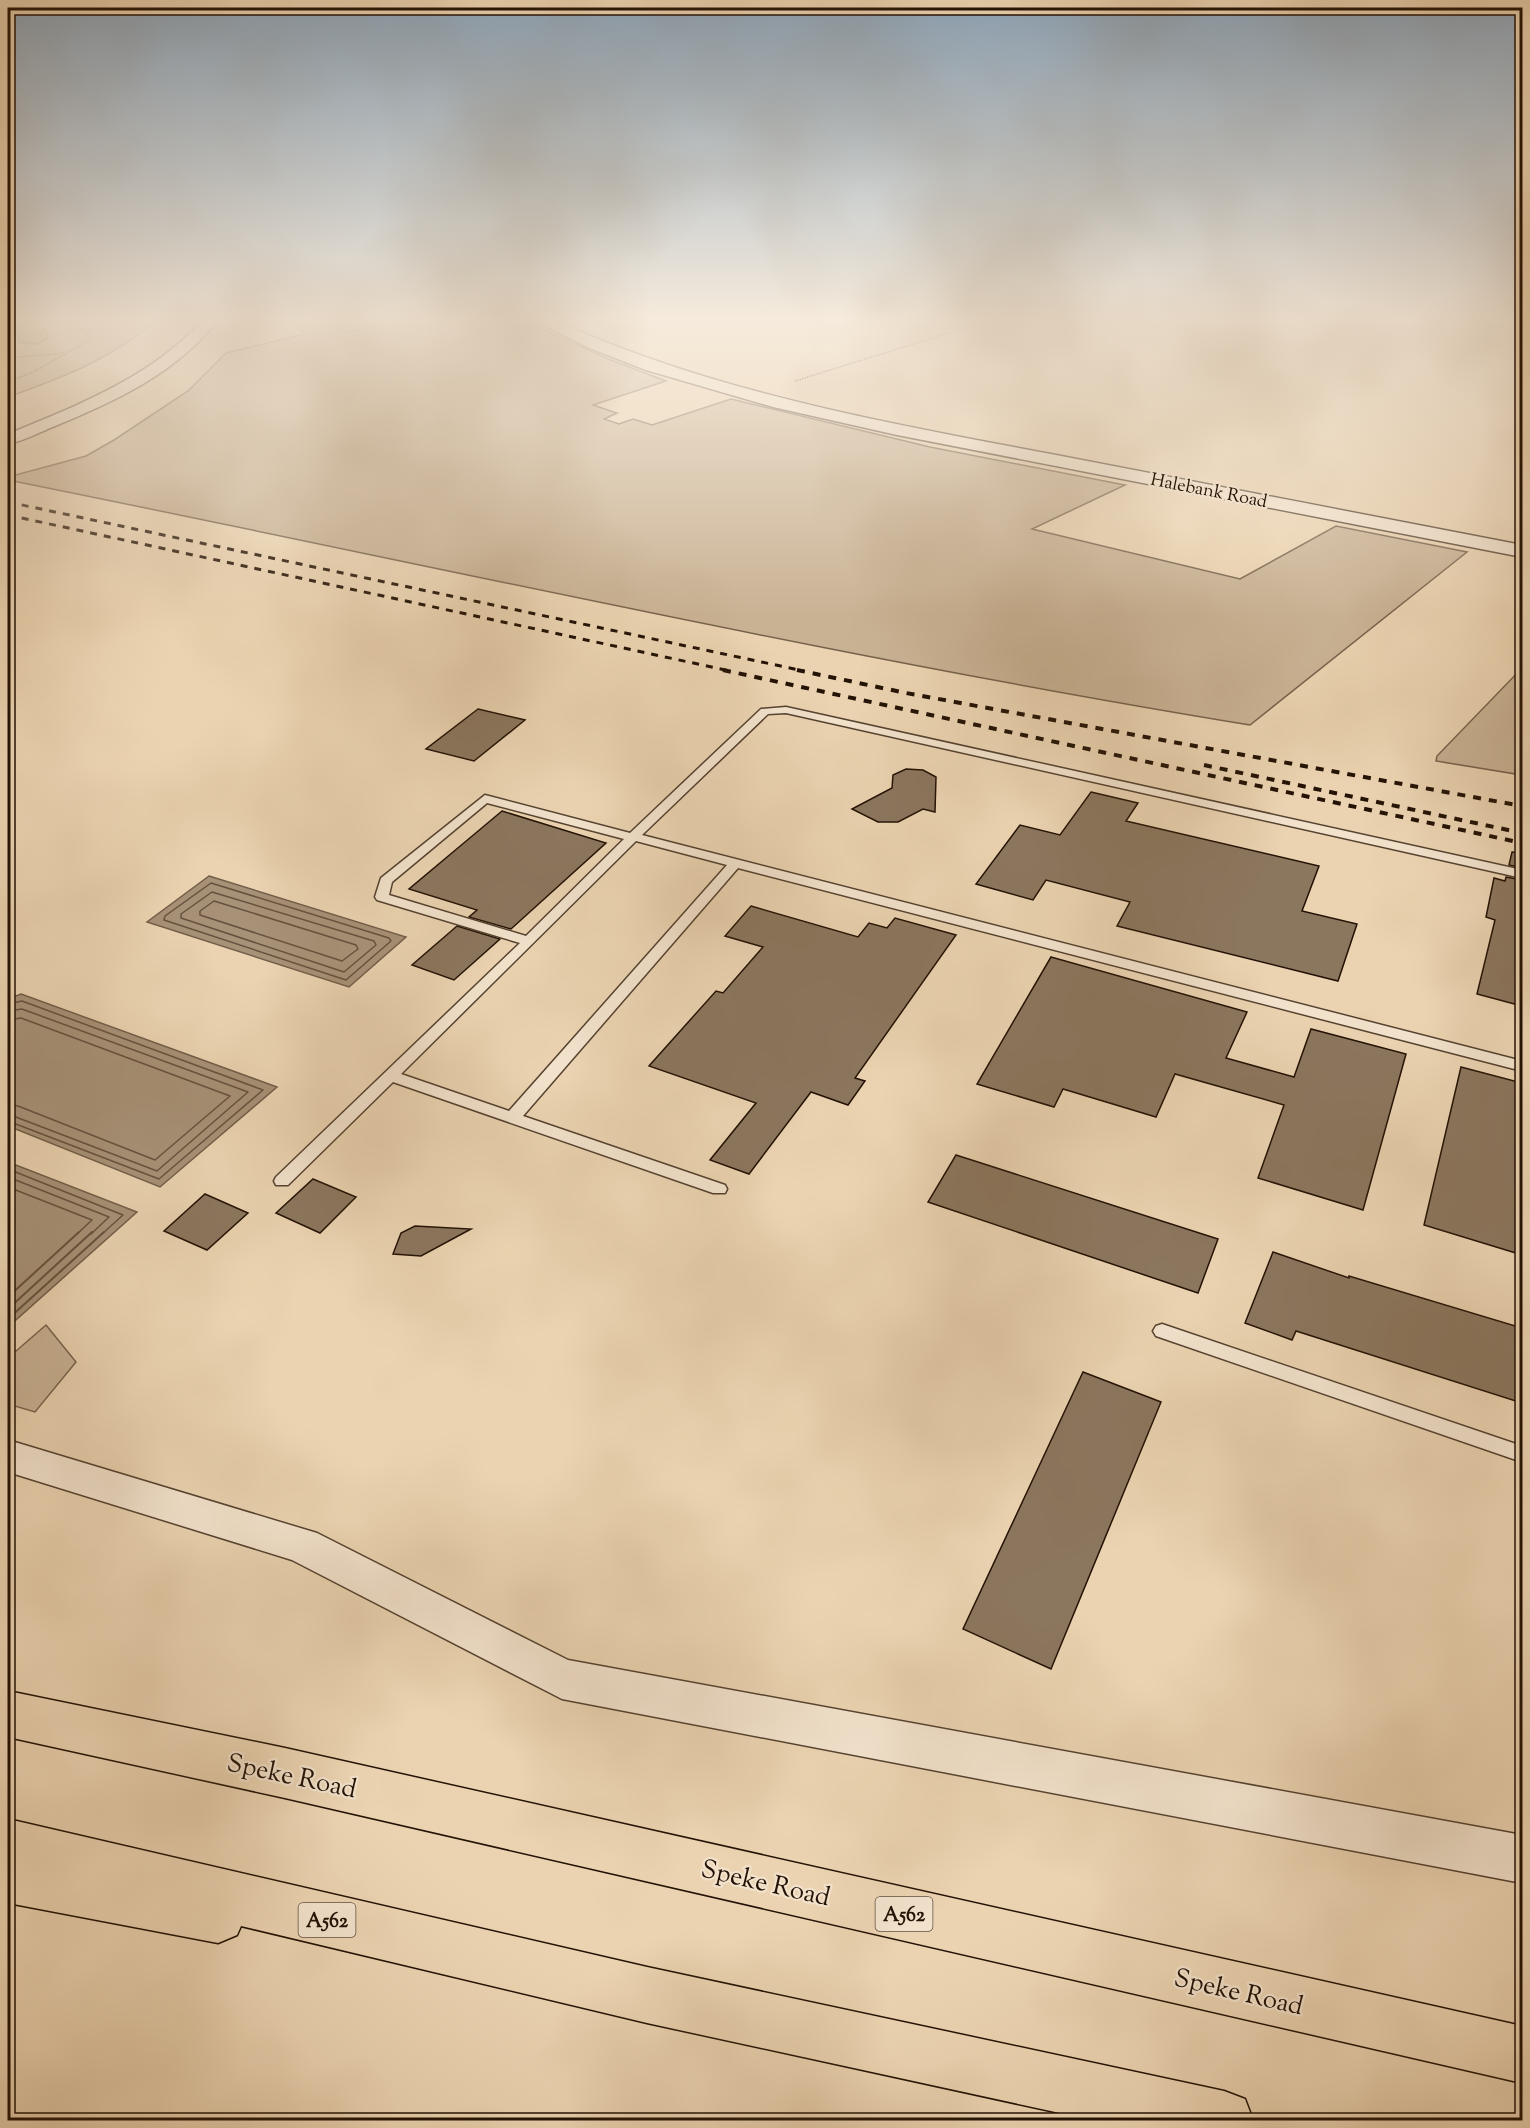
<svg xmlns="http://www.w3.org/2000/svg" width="1530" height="2128" viewBox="0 0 1530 2128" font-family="'Sorts Mill Goudy',serif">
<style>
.green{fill:#c9b294;stroke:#76624c;stroke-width:1.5}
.water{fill:#a79177;stroke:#725e49;stroke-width:1.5}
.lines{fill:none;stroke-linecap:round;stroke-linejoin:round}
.shore-far1{stroke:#65523e;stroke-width:1.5}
.shore{stroke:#65523e;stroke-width:2}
.building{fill:#8b765e;stroke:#231205;stroke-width:1.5}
.service-casing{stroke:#554230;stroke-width:3}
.minor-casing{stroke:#554230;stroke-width:3}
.tertiary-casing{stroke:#554230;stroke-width:3}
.trunk-casing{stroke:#231205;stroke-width:3}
.path{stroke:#231205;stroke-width:1.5;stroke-dasharray:1 1.5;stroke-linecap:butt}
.service{fill:#f2e2cc;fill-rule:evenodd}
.minor{fill:#f2e2cc;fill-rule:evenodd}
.tertiary{fill:#f2e2cc;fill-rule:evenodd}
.trunk{fill:#ebd3b1;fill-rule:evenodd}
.rail-far1{stroke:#231205;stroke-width:3;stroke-dasharray:7 7;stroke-linecap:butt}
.rail{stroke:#231205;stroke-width:4;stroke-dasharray:8 8;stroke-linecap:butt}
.labels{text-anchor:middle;stroke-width:4.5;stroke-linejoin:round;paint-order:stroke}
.far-street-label{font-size:18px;fill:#231205;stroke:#f2e2cc}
.shield{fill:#f2e2cc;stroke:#615041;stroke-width:1.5}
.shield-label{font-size:20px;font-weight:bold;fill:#231205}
.near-street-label{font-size:26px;fill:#231205;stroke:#f2e2cc}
</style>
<rect width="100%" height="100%" fill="#ebd3b1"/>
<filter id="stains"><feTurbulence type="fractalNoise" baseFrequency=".00333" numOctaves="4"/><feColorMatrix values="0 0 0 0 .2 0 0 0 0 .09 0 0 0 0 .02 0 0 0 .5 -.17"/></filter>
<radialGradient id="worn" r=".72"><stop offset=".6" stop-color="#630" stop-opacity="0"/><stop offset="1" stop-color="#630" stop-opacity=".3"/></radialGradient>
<g class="green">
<path d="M8 317H160C112 359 67 376 8 397Z"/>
<path d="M286 317H310L349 332 407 317H514L611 360 666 381 593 405 617 413 604 419 619 424 633 419 652 425 731 399 930 447 1125 485 1032 529 1240 579 1336 526 1467 552 1250 725C833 657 422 563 8 480V477L86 456 114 440 188 391 226 353 305 334Z"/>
<polygon points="1522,668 1522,775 1436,761 1437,756"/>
<polygon points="46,1325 76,1362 35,1412 8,1404 8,1358"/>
</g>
<g class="water">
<polygon points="9,317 38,317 37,319 49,338 38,344 19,343 17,325"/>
<polygon points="209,876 406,937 349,987 147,922"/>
<polygon points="21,994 277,1087 160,1187 8,1126 8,999"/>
<polygon points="8,1162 137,1212 8,1327"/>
</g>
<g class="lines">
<g class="shore-far1">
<polygon points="211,883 389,938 391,941 346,980 164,920 165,916"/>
<polygon points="212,892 374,941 376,945 344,972 181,918 181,914"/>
<polygon points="214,901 356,945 358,949 342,961 200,915 200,911"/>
<polyline points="8,1004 22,1001 263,1090 159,1179 8,1121"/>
<polyline points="8,1011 22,1009 248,1092 157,1171 8,1114"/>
<polyline points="8,1020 21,1018 230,1096 155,1160 18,1106 8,1105"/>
<polyline points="8,1169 123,1215 102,1234"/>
<polyline points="8,1177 109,1217 91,1234"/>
<polyline points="8,1187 92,1220 77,1234"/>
</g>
<g class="shore">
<polyline points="8,1297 79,1232"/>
<polyline points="8,1309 92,1232"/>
<polyline points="8,1319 104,1232"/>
</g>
</g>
<g class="building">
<polygon points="478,709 525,720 474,761 426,749"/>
<polygon points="906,769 923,770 936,777 935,812 923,809 898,822 878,822 852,809 892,788 893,775"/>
<polygon points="1091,792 1138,803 1126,821 1319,866 1302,911 1357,924 1338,981 1117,926 1130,902 1046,880 1033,900 976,884 1020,825 1060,835"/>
<polygon points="502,811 606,843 511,929 469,917 477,910 409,889"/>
<polygon points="1512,852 1522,853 1522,868 1509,865"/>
<polygon points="1506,877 1522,880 1522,1006 1477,994 1495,920 1486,917 1494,878 1505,881"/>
<polygon points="751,906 858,937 869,923 887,928 895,918 956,935 855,1078 865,1081 848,1105 811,1092 749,1174 710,1160 756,1103 649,1066 716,991 723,993 763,947 725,936"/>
<polygon points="457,926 500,939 454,980 412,965"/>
<polygon points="1051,957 1247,1012 1226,1058 1294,1077 1311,1029 1406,1054 1363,1210 1258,1178 1284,1105 1175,1074 1156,1117 1063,1089 1054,1107 977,1084"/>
<polygon points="1461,1067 1522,1083 1522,1235 1519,1254 1424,1225"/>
<polygon points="956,1155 1218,1239 1198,1293 928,1202"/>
<polygon points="313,1179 356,1197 320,1233 276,1213"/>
<polygon points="205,1194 248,1213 207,1250 164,1231"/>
<polygon points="415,1226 471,1229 421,1256 393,1254 401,1233"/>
<polygon points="1273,1252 1349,1278 1349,1276 1522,1328 1522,1403 1296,1331 1292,1340 1245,1323"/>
<polygon points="1083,1372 1161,1402 1051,1669 963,1629"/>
</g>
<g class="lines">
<defs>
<g id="service">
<path d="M786 707 1522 870V878L786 713 768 714 642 835 1522 1061V1071L738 868 523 1116 725 1185 727 1189 725 1193H713L393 1082 288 1185H276L274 1181 276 1177 520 943 377 900 375 897 381 878 485 795 630 833 761 709ZM487 803 624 839 526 936 389 895 392 882ZM636 841 727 865 509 1111 401 1074Z"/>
<polygon points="1162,1324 1522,1446 1522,1462 1156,1336 1153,1331 1156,1326"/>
</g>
<g id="minor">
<path d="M206 317H220C179 372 116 401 55 426 40 432 24 441 8 444V434C81 404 152 377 206 317Z"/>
<polygon points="8,1440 317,1533 568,1660 1522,1835 1522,1883 562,1699 292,1560 8,1472"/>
</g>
<path id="tertiary" d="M528 317H547C709 392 882 422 1056 455 1212 485 1367 515 1522 545V557L897 435 773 407 646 370 587 347Z"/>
<g id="trunk">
<polygon points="8,1691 285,1748 1522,2026 1522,2083 285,1798 8,1737"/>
<polygon points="8,1819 647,1967 1224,2091 1245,2099 1253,2120 1092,2120 647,2023 241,1926 237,1935 218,1943 8,1903"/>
</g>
</defs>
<use href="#service" class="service-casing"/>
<use href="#minor" class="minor-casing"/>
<use href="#tertiary" class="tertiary-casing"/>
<use href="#trunk" class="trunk-casing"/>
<g class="path">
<polyline points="1454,317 1522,332"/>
<polyline points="8,358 64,353"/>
<polyline points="795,381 1000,317"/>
<polyline points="8,382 33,372 92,339 74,321 78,317"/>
</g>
<use href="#service" class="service"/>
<use href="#minor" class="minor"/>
<use href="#tertiary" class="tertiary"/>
<use href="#trunk" class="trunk"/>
<g class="rail-far1">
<polyline points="8,502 804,671"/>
<polyline points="8,515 730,671"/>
</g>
<g class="rail">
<polyline points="723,670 1522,843"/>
<polyline points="797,670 906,693 1522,806"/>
<polyline points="1204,765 1522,833"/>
</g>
</g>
<linearGradient id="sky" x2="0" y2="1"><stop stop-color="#8ea6bb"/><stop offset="0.52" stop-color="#f6ebdc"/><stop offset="1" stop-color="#f6ebdc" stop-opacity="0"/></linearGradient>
<rect width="1530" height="615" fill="url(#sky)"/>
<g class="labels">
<g class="far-street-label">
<text transform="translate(1209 490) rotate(11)" y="6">Halebank Road</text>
</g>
<g class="shield">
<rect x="875.5" y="1897" width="57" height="34" rx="4.5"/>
<rect x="298.5" y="1903" width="57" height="34" rx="4.5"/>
</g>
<g class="shield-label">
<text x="904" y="1921">A562</text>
<text x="327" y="1927">A562</text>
</g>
<g class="near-street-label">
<text transform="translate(292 1775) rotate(12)" y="9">Speke Road</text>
<text transform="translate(766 1882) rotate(13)" y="9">Speke Road</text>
<text transform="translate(1239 1991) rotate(13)" y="9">Speke Road</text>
</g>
</g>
<rect width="1530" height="2128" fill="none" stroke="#ebd3b1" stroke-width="30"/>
<rect x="9" y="9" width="1512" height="2110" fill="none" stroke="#231205" stroke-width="3"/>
<rect x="15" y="15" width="1500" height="2098" fill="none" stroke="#231205" stroke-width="1.5"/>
<rect width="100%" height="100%" filter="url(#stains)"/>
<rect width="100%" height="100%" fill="url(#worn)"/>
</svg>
